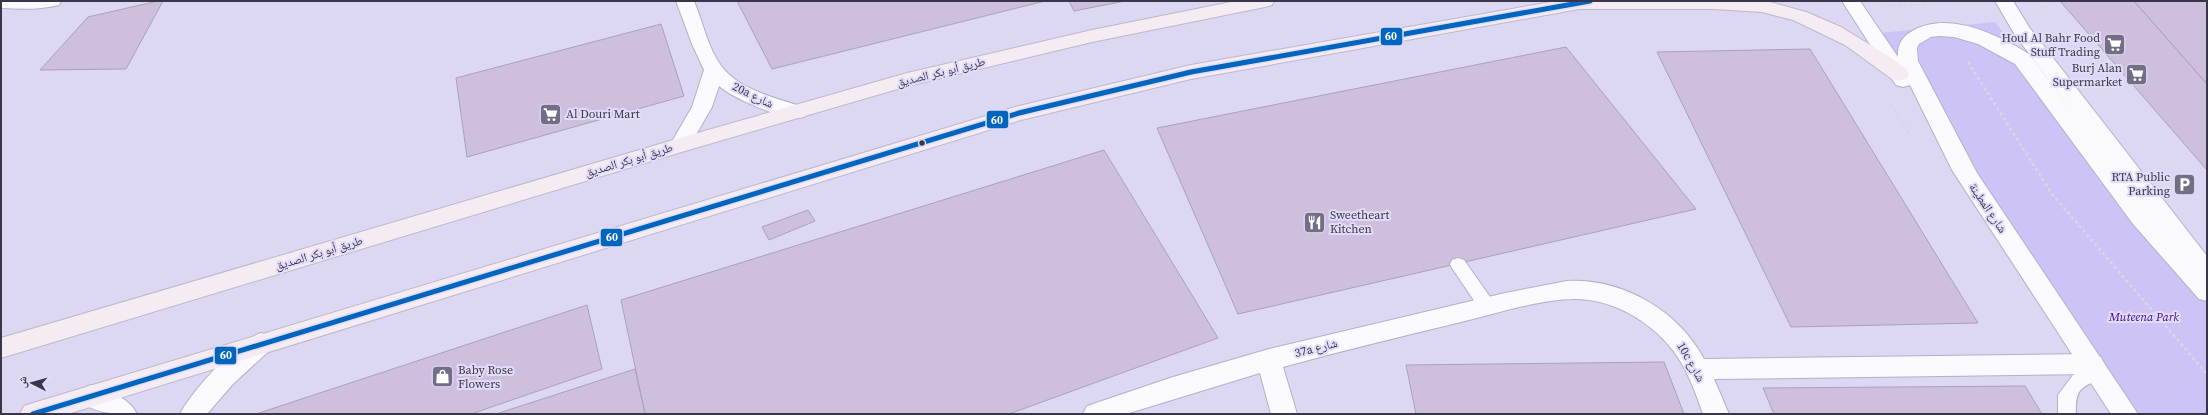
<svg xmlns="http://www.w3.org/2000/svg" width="2208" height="415" viewBox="0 0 2208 415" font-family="'Source Serif 4','Noto Naskh Arabic',serif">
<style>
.green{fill:#cec3f7}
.building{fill:#cebfde;stroke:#aaa3b7}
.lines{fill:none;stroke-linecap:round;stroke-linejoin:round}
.service-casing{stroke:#b4b0c5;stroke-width:2}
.minor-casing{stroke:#b4b0c5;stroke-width:2}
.tertiary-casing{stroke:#b4b0c5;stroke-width:2}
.primary-casing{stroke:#bcbac8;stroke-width:2}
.path{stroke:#d9d7e0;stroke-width:2.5;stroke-dasharray:3 3;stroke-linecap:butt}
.service{fill:#faf9fd;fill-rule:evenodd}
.minor{fill:#faf9fd;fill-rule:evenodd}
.tertiary{fill:#faf9fd;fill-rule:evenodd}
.primary{fill:#f4ebf3;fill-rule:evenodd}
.bus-1-casing{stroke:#e2dcfa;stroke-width:8}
.bus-1{stroke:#0065bd;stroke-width:5}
.bus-dot{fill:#3a364a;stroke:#e2dcfa;stroke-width:1.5}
.labels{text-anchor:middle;stroke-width:4;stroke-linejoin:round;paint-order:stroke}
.poi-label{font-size:12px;fill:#3a364a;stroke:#e2dcfa;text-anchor:end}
.street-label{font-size:12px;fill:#3a364a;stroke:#e2dcfa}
.park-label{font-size:12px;font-style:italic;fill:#3f0582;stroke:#e2dcfa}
.line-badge{stroke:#e2dcfa;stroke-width:1.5}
.badge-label{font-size:11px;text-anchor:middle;font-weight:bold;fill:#fff}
</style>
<rect width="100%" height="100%" fill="#dcd7f2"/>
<polygon class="green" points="1995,22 2207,296 2207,414 2135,414 1879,33"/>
<g class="building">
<polygon points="158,1 163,1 126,69 40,70 88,17"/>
<polygon points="737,1 1045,1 772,69"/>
<polygon points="1069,1 1125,1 1074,11"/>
<polygon points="2060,1 2134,1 2207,84 2207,170"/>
<polygon points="2134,1 2207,1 2207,84"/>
<polygon points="661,24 684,96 467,157 456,78"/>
<polygon points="1566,47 1696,209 1238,314 1157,128"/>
<polygon points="1810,49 1978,323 1791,327 1657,52"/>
<polygon points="1104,150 1218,338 1009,414 645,414 621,300"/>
<polygon points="808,210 815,221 769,240 762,227"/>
<polygon points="587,305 602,369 471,414 256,414"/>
<polygon points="1664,362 1684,414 1416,414 1406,365"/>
<polygon points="635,369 645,414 496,414"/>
<polygon points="2025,386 2042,414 1774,414 1763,388"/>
</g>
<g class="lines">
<defs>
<g id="service">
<polygon points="1458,258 1464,260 1493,301 1495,306 1493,311 1487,312 1481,311 1452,268 1450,264 1452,260"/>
<path d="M2098 366 2104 368 2106 373 2104 378C2081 387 2075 388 2076 414H2058V395L2073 375Z"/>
</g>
<g id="minor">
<path d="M1 1H61L59 5C39 10 21 9 1 8Z"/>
<path d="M676 1H694C703 22 708 49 722 67 740 90 778 99 804 107L807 112 804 117C786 122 734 99 719 86L712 107 687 150 680 152 673 150 670 145 692 107 704 70 692 44Z"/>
<path d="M1567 281C1622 278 1678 310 1704 359L2092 354 2101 357 2104 364 2101 371 2092 374 1714 379 1729 414H1703C1696 394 1689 374 1677 356 1655 324 1615 299 1575 299 1539 299 1492 315 1457 323 1399 337 1341 351 1283 367L1297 414H1271L1260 373 1126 414H1083L1087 406 1173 377 1269 349 1505 293Z"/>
<path d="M261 333 270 336 273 343 270 350 233 384 207 414H180C192 391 237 341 261 333Z"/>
<path d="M91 385C108 391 129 397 137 414 117 414 89 415 78 396L82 389Z"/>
</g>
<path id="tertiary" d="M1842 1H1860L1898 57C1897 45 1902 36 1914 30 1950 11 1998 35 2029 54L2090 135 2015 35 1995 1H2013L2029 27 2207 256V301L2199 299 2133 224 2015 64 1978 44 1954 37 1939 36 1931 37 1919 44 1917 48 1918 61 1977 173 2138 414H2111L1952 170 1910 85 1903 87 1896 85Z"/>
<g id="primary">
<polygon points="1236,1 1274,1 1272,5 1265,7 1092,42 908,86 685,151 1,358 1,338 680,138 907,73 1092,30"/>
<polygon points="1557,1 1766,1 1806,12 1841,27 1890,57 1906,69 1909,74 1906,79 1899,81 1892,79 1845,45 1793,20 1762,12 1714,9 1579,9 1191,79 1021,120 68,414 20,414 24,406 33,403 1019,106 1191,65"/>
</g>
</defs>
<use href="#service" class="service-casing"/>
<use href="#minor" class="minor-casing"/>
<use href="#tertiary" class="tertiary-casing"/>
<use href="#primary" class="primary-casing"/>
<g class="path">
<polyline points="1952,2 1977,3"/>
<polyline points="1886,6 1925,4"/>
<polyline points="2042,9 2043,1"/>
<polyline points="1968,62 2052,194 2207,374"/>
<polyline points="1891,105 1911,137"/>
</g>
<use href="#service" class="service"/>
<use href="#minor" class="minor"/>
<use href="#tertiary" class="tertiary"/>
<use href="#primary" class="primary"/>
<defs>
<polyline id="bus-1" points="33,414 1019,113 1191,72 1590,1"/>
</defs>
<use href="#bus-1" class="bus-1-casing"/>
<use href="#bus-1" class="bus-1"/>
</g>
<defs>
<symbol id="supermarket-square" viewBox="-11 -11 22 22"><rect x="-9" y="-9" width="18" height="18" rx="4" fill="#736e85" stroke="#e2dcfa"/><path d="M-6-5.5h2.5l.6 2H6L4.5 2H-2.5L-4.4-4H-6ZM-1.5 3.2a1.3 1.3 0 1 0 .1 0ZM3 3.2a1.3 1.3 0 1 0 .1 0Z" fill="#fff"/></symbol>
<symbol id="parking-square" viewBox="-11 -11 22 22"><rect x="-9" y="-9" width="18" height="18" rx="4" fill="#736e85" stroke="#e2dcfa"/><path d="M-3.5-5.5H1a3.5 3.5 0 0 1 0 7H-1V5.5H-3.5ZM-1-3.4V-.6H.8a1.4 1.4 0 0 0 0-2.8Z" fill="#fff"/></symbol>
<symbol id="restaurant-square" viewBox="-11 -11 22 22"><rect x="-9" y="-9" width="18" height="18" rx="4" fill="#736e85" stroke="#e2dcfa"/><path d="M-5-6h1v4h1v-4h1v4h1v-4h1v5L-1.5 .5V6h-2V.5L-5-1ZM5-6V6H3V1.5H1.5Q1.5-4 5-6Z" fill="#fff"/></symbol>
<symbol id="shop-square" viewBox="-11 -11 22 22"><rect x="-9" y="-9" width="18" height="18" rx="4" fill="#736e85" stroke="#e2dcfa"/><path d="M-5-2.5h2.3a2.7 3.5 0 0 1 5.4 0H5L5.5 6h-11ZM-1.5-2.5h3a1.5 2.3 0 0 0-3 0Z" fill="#fff"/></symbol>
</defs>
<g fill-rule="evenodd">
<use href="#supermarket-square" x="2102" y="32" width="25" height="25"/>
<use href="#supermarket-square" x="2124" y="62" width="25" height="25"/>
<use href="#supermarket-square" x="538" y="102" width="25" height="25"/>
<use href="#parking-square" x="2172" y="172" width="25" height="25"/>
<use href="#restaurant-square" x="1302" y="210" width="25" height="25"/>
<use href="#shop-square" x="430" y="364" width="25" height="25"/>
</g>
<circle class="bus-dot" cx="922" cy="143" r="3.5"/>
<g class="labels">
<g class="poi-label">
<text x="2100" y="42">Houl Al Bahr Food<tspan x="2100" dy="14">Stuff Trading</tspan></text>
<text x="2122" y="72">Burj Alan<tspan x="2122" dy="14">Supermarket</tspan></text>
<text x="566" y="118" text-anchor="start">Al Douri Mart</text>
<text x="2170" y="181">RTA Public<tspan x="2170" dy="14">Parking</tspan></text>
<text x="1330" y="219" text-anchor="start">Sweetheart<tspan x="1330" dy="14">Kitchen</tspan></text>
<text x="458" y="374" text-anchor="start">Baby Rose<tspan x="458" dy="14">Flowers</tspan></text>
</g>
<g class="street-label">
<text transform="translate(941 72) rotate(-14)" y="4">طريق أبو بكر الصديق</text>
<text transform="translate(753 95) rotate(26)" y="4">20a شارع</text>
<text transform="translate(629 160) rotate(-17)" y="4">طريق أبو بكر الصديق</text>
<text transform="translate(1988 208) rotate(56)" y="4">شارع المطينة</text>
<text transform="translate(319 253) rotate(-17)" y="4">طريق أبو بكر الصديق</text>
<text transform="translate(1316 348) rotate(-14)" y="4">37a شارع</text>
<text transform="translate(1691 362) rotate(60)" y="4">10c شارع</text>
</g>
<g class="park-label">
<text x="2144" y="321">Muteena Park</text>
</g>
</g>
<g class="line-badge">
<rect x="1380" y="27" width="23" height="19" rx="4" fill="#0065bd"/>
<rect x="986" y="110" width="23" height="19" rx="4" fill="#0065bd"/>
<rect x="600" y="228" width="23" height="19" rx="4" fill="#0065bd"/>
<rect x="214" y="346" width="23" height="19" rx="4" fill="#0065bd"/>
</g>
<g class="badge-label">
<text x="1391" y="40">60</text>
<text x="997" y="124">60</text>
<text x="612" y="241">60</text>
<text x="226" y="359">60</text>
</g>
<rect width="2208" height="415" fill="none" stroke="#3a364a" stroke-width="4"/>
<g transform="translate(32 383) rotate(276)" stroke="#e2dcfa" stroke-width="3" paint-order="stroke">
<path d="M0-3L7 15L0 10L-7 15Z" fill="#3a364a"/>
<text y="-6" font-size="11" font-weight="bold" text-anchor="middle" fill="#3a364a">ش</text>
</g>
</svg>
